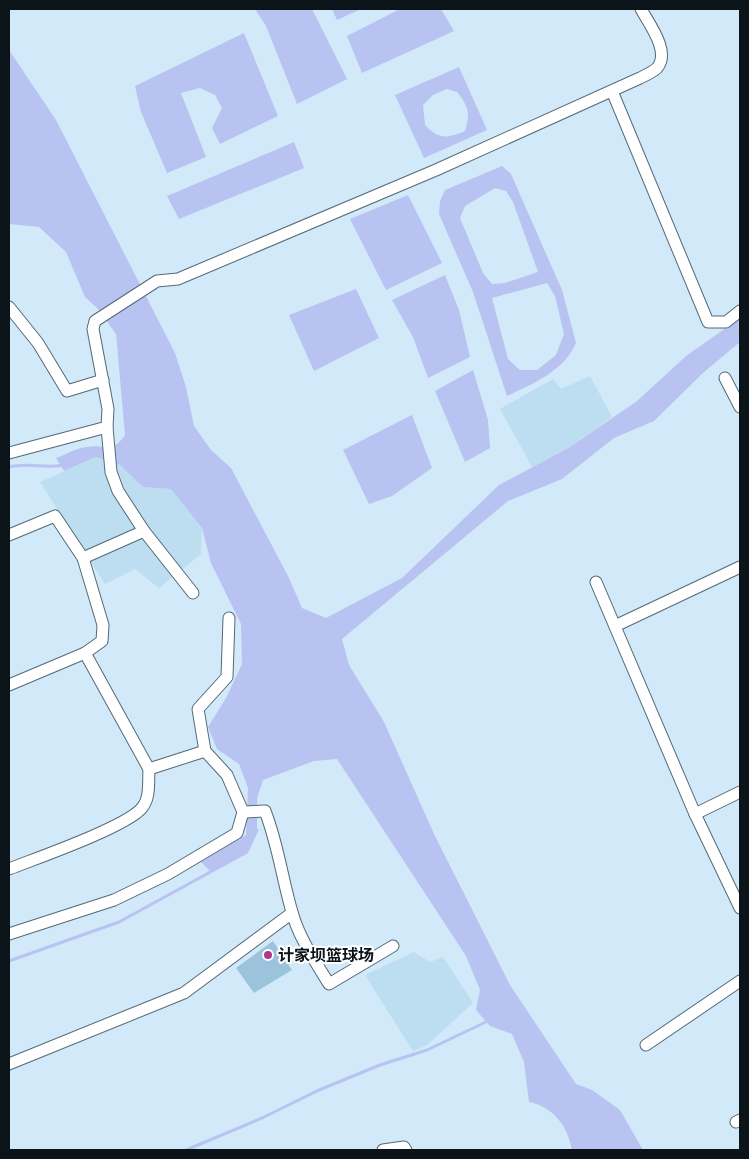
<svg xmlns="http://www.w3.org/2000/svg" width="749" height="1159" viewBox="0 0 749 1159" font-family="Inter,'Noto Sans SC',sans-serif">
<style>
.built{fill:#bdddf1}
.green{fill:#9bc4dc}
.water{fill:#b9c3f1;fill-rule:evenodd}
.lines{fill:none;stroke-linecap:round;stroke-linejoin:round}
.stream{stroke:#b9c3f1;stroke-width:3}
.minor-casing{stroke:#536976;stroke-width:13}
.minor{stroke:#fff;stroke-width:11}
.poi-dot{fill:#ab3993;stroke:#fff;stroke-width:2}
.labels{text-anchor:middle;stroke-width:4;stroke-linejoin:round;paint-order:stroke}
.poi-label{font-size:16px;font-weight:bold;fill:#0b1419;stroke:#fff;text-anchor:start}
</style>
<rect width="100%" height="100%" fill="#d1e9f8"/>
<g class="built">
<polygon points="590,376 612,417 570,447 532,467 500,409 553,379 561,389"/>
<polygon points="96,457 120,465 143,487 171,489 202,528 201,554 159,588 135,569 105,584 40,482"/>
<polygon points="414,952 430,962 443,957 473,1003 427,1045 413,1051 365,975"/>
</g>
<polygon class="green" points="273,941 292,970 254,993 236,968"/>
<g class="water">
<polygon points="255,9 312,9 347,79 297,104 266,26"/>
<polygon points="332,9 361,9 337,20"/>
<polygon points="400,9 441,9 454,31 362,73 347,36"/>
<polygon points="244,33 278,116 220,144 212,128 222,108 215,95 200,88 181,93 206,157 167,173 141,112 135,86"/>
<path d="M9 50 56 120 175 353 186 387 194 426 211 450 231 468 289 578 302 608 326 618 402 578 499 485 570 447 637 401 686 356 740 318V342L704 372 654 421 614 438 562 479 508 501 342 639 349 665 384 722 434 834 510 985 576 1084 592 1090 620 1110 643 1150H572C568 1127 554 1107 529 1102L524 1062 512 1034 490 1026 476 1010 480 990 466 956 337 759 314 761 263 780 257 798V832L247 852 211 872 201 862 246 835 248 788 239 764 217 749 208 727 226 698 242 664 241 624 211 563 202 528 171 489 143 487 120 465 96 457 64 471 56 458C65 455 76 448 86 447 106 443 110 456 125 435L116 334 98 309 85 297 66 252 39 227 9 224Z"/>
<path d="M459 67 487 130 424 158 395 95ZM447 89 457 92C468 106 471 113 465 131 447 139 438 139 425 125L423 105 433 95Z"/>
<polygon points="294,142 304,168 179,219 167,196"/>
<path d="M502 166 511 174 562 290 576 343C563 372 534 383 507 396L473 292 439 214 440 201 445 190ZM495 188 506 191 513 202 538 272 505 283 492 284 483 273 460 218 465 206ZM547 283 555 296 564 334 556 355 537 370H520L508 359 492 298Z"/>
<polygon points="408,195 442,263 386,290 350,219"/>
<polygon points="445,275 459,310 470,357 428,378 413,337 392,300"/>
<polygon points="356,289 379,338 314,371 289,315"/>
<polygon points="473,370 488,420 490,448 465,462 435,391"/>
<polygon points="412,415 432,468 392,496 369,504 343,450"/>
</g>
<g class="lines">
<g class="stream">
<path d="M9 467C28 462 45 469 65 465"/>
<polyline points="9,961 119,922 247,852 257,830"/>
<polyline points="186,1150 262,1118 319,1090 380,1065 427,1050 488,1021"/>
</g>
<defs>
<g id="minor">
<polyline points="612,91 708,322 726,322 740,311"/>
<polyline points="9,307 38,343 67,391 103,380"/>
<polyline points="725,378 740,407"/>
<path d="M9 453 107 427 108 409 93 329 95 321 157 281 178 279 436 170 640 78C646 75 653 72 657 68 671 52 649 24 641 9"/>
<polyline points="144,531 193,593"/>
<polyline points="9,535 55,516 83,558 103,625 102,641 85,653 9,685"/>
<polyline points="83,558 144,531 118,491 111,472 107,427"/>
<polyline points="596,582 695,814 740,908"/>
<polyline points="615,626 740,567"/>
<path d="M85 653 149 769 205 751 227 775 243 812 265 811C278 844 282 878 292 912 299 938 315 961 329 984L393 946"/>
<polyline points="205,751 198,709 227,677 229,618"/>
<polyline points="695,814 740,792"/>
<path d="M9 869C37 858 123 828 141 809 151 798 148 782 149 769"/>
<polyline points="9,934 114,900 168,874 237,833 243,812"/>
<polyline points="646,1045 740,981"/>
<polyline points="9,1064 184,993 292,913"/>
<polyline points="736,1122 740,1120"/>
<polyline points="383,1150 404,1147 406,1150"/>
</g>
</defs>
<use href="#minor" class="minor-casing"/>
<use href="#minor" class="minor"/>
</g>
<circle class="poi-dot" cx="268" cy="955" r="5"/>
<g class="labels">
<g class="poi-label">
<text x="278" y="961">计家坝篮球场</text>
</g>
</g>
<rect width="749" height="1159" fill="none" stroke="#0b1419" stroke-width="20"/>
</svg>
